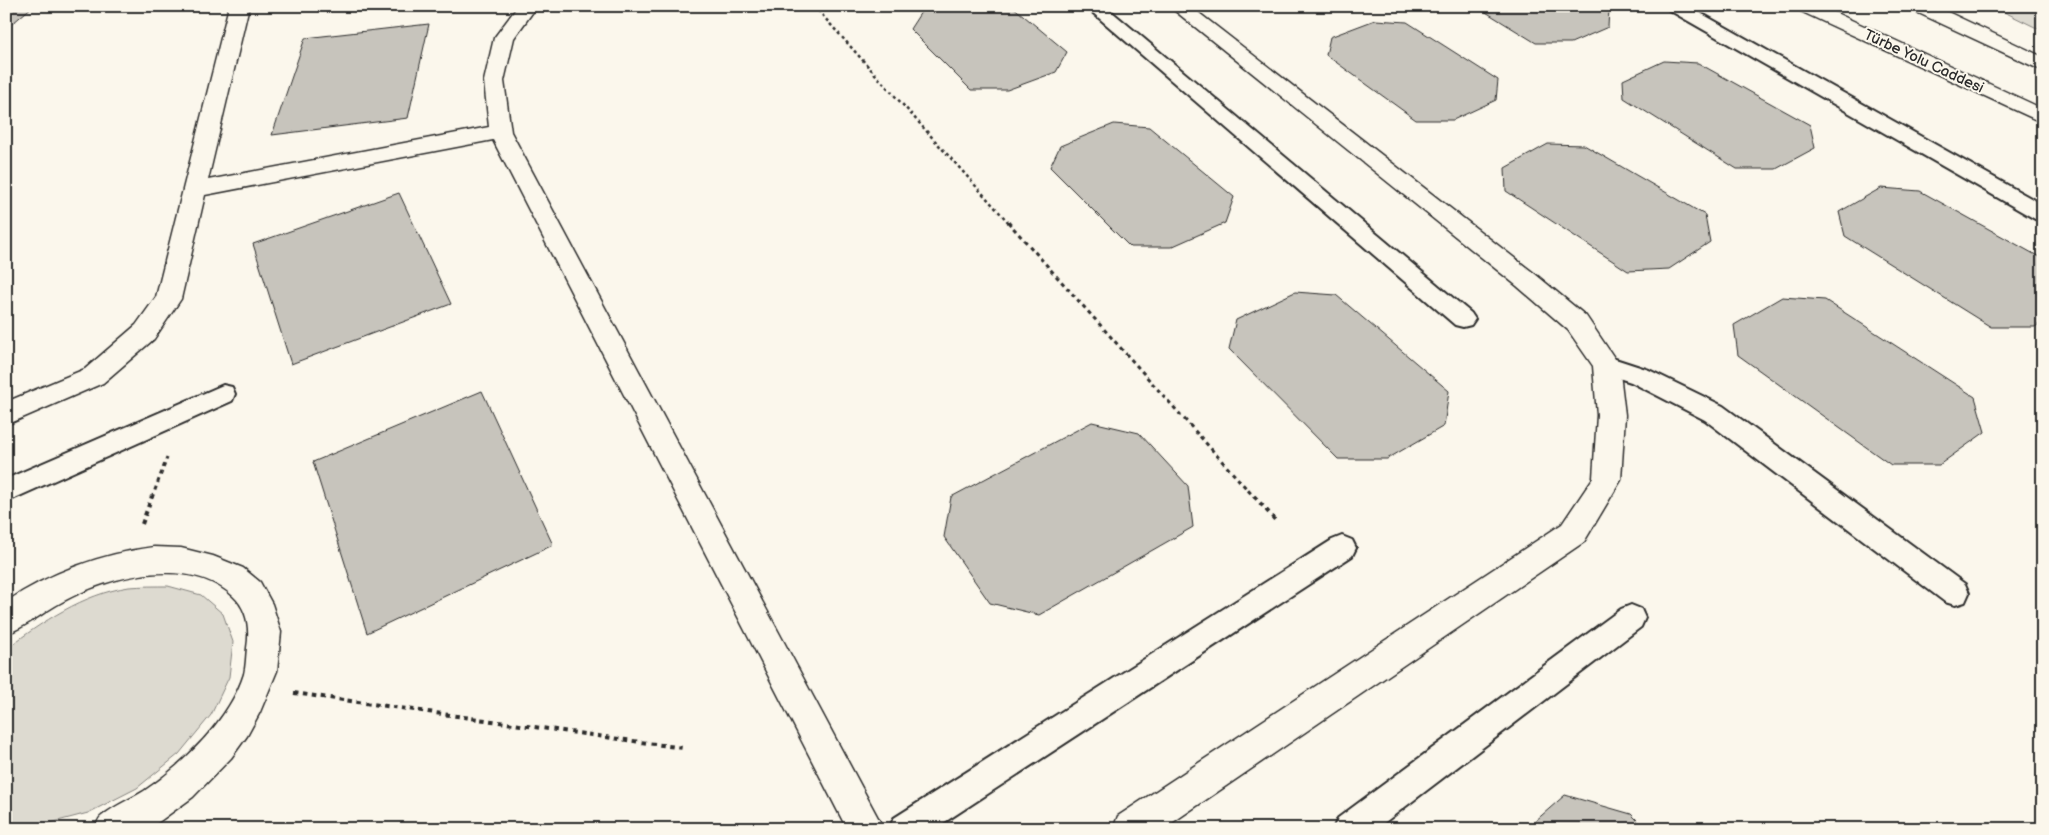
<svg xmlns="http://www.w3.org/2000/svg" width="2049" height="835" viewBox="0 0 2049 835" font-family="'Balsamiq Sans',sans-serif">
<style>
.green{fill:#dddad0;stroke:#84827e}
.building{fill:#c7c4bc;stroke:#2b2b2b}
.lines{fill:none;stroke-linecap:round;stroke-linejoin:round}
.service-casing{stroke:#2b2b2b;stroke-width:4}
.pedestrian-casing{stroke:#2b2b2b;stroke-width:3}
.minor-casing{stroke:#2b2b2b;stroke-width:3}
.tertiary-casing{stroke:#2b2b2b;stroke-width:3}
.path-far2{stroke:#2b2b2b;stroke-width:2.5;stroke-dasharray:3 3;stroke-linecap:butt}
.path-far1{stroke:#2b2b2b;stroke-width:3;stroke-dasharray:4 4;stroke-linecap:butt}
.path{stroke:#2b2b2b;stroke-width:4;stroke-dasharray:4.5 4.5;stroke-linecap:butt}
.service{fill:#fbf7ec;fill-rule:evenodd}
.pedestrian{fill:#fbf7ec;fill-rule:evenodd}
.minor{fill:#fbf7ec;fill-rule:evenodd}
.tertiary{fill:#fbf7ec;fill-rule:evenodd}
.labels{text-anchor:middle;stroke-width:4;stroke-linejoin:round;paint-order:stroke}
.far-street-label{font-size:15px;fill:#2b2b2b;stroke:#fbf7ec}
</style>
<rect width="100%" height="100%" fill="#fbf7ec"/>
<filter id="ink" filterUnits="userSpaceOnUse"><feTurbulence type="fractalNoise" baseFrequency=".02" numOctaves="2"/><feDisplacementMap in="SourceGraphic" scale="10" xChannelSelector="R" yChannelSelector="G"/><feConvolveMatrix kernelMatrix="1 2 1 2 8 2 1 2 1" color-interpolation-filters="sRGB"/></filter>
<g filter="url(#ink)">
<g class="green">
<polygon points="1992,6 2043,6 2043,31"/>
<path d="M168 586 201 595 223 614 233 642 229 677 211 715 179 754 137 788 88 813 35 827 6 825V649C42 622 83 594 129 587 142 586 155 586 168 586Z"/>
</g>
<g class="building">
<polygon points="6,6 33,6 6,29"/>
<polygon points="939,6 1012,6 1067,52 1056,72 1007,90 971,90 910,29 921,12"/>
<polygon points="1476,6 1604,6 1609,9 1608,27 1571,43 1536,43"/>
<polygon points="1375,20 1407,22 1498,80 1496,100 1453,120 1416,120 1326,55 1330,37"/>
<polygon points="429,24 408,118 272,135 305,38"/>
<polygon points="1664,61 1698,63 1810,125 1815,148 1776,169 1737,169 1624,98 1623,80"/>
<polygon points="1114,124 1149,127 1234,197 1225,223 1171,247 1130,247 1050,167 1060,146"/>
<polygon points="1548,144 1584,145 1705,215 1710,242 1669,269 1628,271 1506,191 1505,168"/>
<polygon points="1881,188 1920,191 2043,259 2043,321 2035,327 1991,327 1845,236 1839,212"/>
<polygon points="399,193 451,304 291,364 253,244"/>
<polygon points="1295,292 1336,295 1449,391 1444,426 1387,459 1338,459 1229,349 1236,320"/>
<polygon points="1782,297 1825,300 1975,397 1985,432 1939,465 1891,465 1738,355 1734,325"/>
<polygon points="482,391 553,545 367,633 313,462"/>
<polygon points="1092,422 1139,433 1188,486 1193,527 1039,615 990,603 944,537 951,497"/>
<polygon points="1565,795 1631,814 1646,829 1526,829"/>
</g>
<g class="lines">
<defs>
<g id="service">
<polygon points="1085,6 1105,6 1471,313 1475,319 1471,325 1463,327 1455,325"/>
<polygon points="1666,6 1688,6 2043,205 2043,221 2035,219 1669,10"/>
<polygon points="1606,356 1649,370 1723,406 1965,584 1969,593 1965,602 1955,605 1945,602 1705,420 1631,382 1597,371 1594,365 1597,359"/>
<polygon points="223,385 232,387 235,394 232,401 6,502 6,479"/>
<polygon points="1342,536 1352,540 1356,548 1352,556 934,829 889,829 894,818 1332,540"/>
<polygon points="1631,605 1641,609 1645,618 1641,627 1376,829 1333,829 1338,818 1621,609"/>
</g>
<path id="pedestrian" d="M154 547 181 548 213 556 243 568 260 582 272 604 281 632 277 671 260 712 247 736 231 758 193 797 149 829H95C97 825 98 818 102 816 114 806 131 799 144 791 183 765 230 719 244 674 246 666 246 657 247 648 250 629 248 610 233 596 189 555 108 576 62 602 43 612 26 627 6 634V602C51 572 101 554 154 547Z"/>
<g id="minor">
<polygon points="229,6 249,6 208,180 489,127 484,81 494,38 518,6 537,6 514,38 504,81 511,132 884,829 847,829 493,140 205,195 181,299 154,339 103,383 6,425 6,402 85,369 136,325 156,297"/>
<polygon points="1169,6 1190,6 1535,274 1586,316 1619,365 1625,415 1621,480 1584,542 1163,829 1113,829 1118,816 1562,524 1593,478 1597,415 1593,366 1568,330 1517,286"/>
</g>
<g id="tertiary">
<polygon points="1796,6 1821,6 2043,109 2043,123 1798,10"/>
<polygon points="1910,6 1935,6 2043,57 2043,71 1912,10"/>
</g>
</defs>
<use href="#service" class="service-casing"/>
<use href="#pedestrian" class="pedestrian-casing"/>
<use href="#minor" class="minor-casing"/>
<use href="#tertiary" class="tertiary-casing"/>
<polyline class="path-far2" points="814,6 1009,223"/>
<g class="path-far1">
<polyline points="1008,222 1255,498"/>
<polyline points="152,498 167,458"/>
</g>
<g class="path">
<polyline points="1254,496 1276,521"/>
<polyline points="142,524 152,496"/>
<polyline points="294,693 683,748"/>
</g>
<use href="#service" class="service"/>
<use href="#pedestrian" class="pedestrian"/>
<use href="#minor" class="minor"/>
<use href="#tertiary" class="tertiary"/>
</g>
</g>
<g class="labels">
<g class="far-street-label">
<text transform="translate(1924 61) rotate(25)" y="5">Türbe Yolu Caddesi</text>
</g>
</g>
<rect width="2049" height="835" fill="none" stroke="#fbf7ec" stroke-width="25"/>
<rect x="12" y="12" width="2024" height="810" fill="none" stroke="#2b2b2b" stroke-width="2" filter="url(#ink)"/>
</svg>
